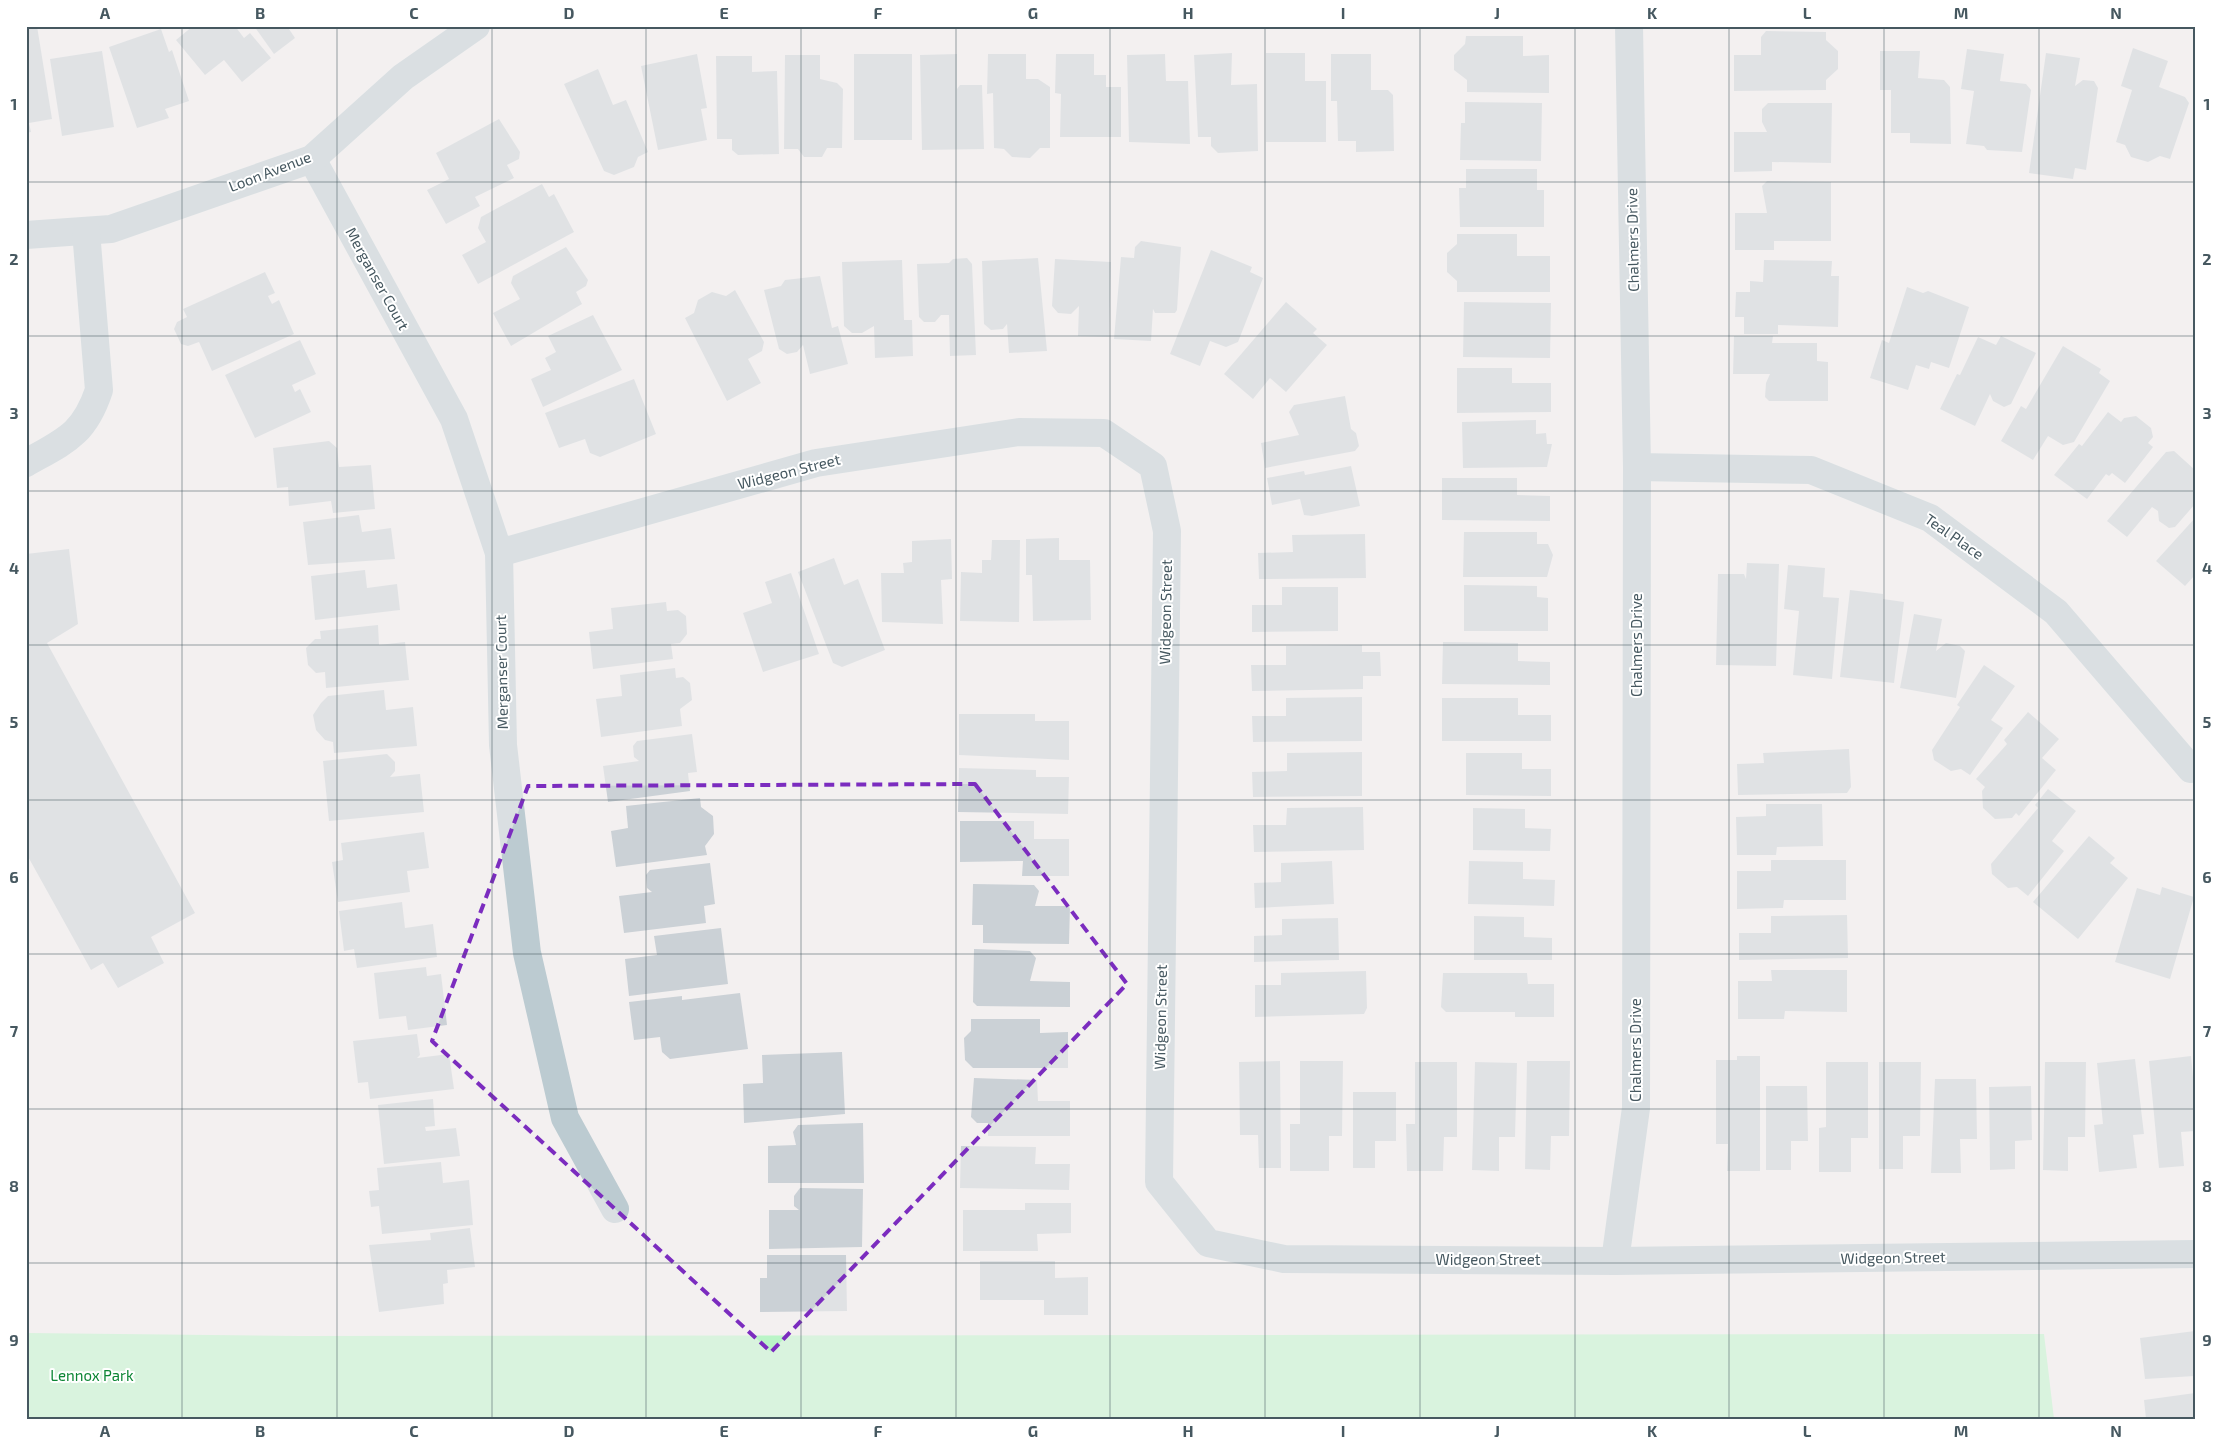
<svg xmlns="http://www.w3.org/2000/svg" width="2221" height="1445" viewBox="0 0 2221 1445" font-family="'Exo 2',sans-serif">
<style>
.green{fill:#baf5c7}
.building{fill:#cbd1d6}
.lines{fill:none;stroke-linecap:round;stroke-linejoin:round}
.minor{stroke:#bccbd1;stroke-width:28}
.marked{fill:none;stroke:#7b2cbf;stroke-width:4;stroke-dasharray:10 6;stroke-linejoin:round}
.grid{fill:none;stroke:#465860;stroke-width:1;stroke-opacity:0.55}
.labels{text-anchor:middle;stroke-width:4;stroke-linejoin:round;paint-order:stroke}
.street-label{font-size:15px;fill:#465860;stroke:#fff}
.park-label{font-size:15px;fill:#0c8534;stroke:#fff}
.neatline{fill:none;stroke:#465860;stroke-width:2}
.grid-label{font-size:16px;text-anchor:middle;font-weight:bold;fill:#465860}
</style>
<rect width="100%" height="100%" fill="#f3f0f0"/>
<polygon class="green" points="26,1333 299,1336 2044,1334 2054,1419 26,1419"/>
<g class="building">
<polygon points="26,26 37,26 52,119 29,123 31,132 26,133"/>
<polygon points="193,26 235,26 244,38 250,33 271,58 242,82 224,60 205,75 176,40"/>
<polygon points="254,26 287,26 295,38 274,54"/>
<polygon points="161,29 169,52 172,50 189,101 165,109 169,118 137,128 109,47"/>
<polygon points="1766,31 1826,32 1826,40 1838,51 1838,69 1826,80 1826,90 1734,91 1734,55 1761,55 1761,37"/>
<polygon points="1466,36 1523,36 1523,56 1549,55 1549,93 1467,92 1467,80 1454,70 1454,55 1465,44"/>
<polygon points="2133,48 2168,61 2159,87 2185,97 2189,103 2170,159 2160,156 2148,162 2131,157 2125,145 2116,142 2132,90 2121,86"/>
<polygon points="1967,49 2004,54 2000,81 2026,84 2031,90 2022,152 1987,150 1984,146 1966,144 1974,91 1961,89"/>
<polygon points="102,51 114,127 62,136 50,59"/>
<polygon points="1880,51 1920,51 1918,78 1944,80 1950,87 1951,144 1910,143 1910,133 1891,133 1891,90 1880,90"/>
<polygon points="1232,53 1231,85 1257,84 1258,151 1218,153 1211,146 1211,137 1198,137 1194,55"/>
<polygon points="1266,53 1305,53 1305,81 1326,81 1326,142 1266,142"/>
<polygon points="2046,53 2080,58 2075,86 2083,80 2094,81 2098,88 2086,170 2075,168 2073,179 2029,173"/>
<polygon points="697,54 707,108 701,109 707,140 658,150 641,66"/>
<rect x="854" y="54" width="58" height="86"/>
<polygon points="957,54 957,89 960,85 982,85 984,149 922,150 920,55"/>
<polygon points="988,54 1026,54 1026,79 1038,79 1050,87 1050,148 1040,148 1030,158 1012,157 1004,149 994,148 993,93 987,94"/>
<polygon points="1056,54 1094,54 1094,75 1106,75 1106,87 1121,87 1121,137 1060,137 1061,94 1055,93"/>
<polygon points="1165,54 1166,81 1188,81 1190,144 1129,142 1127,55"/>
<polygon points="1331,54 1371,54 1371,90 1388,90 1393,95 1394,151 1356,152 1356,141 1338,141 1337,101 1331,101"/>
<polygon points="785,55 820,55 820,79 837,83 843,89 842,148 827,148 822,157 804,157 798,149 784,149"/>
<polygon points="716,56 752,56 752,72 777,71 779,154 738,155 732,150 732,139 717,139"/>
<polygon points="598,69 613,105 626,100 648,152 638,157 634,167 614,175 604,171 564,84"/>
<polygon points="1465,102 1542,103 1541,161 1460,160 1461,123 1465,123"/>
<polygon points="1768,103 1832,103 1831,163 1772,162 1772,171 1734,172 1734,132 1767,132 1762,122 1762,109"/>
<polygon points="499,119 520,152 519,159 507,165 514,178 475,197 480,206 446,224 427,190 449,179 436,153"/>
<polygon points="1466,169 1537,169 1537,190 1544,190 1544,227 1460,227 1459,188 1466,188"/>
<polygon points="1767,181 1831,182 1831,241 1774,241 1774,250 1735,250 1735,213 1767,213 1762,186"/>
<polygon points="542,184 549,197 554,194 574,232 478,284 462,255 486,242 478,228 481,217"/>
<polygon points="1457,234 1517,234 1517,256 1550,256 1550,292 1457,292 1457,281 1447,272 1447,253 1457,244"/>
<polygon points="1141,241 1181,247 1177,310 1175,313 1155,313 1153,309 1151,341 1114,339 1121,257 1134,258 1135,247"/>
<polygon points="566,247 588,280 586,286 576,292 582,304 511,346 493,313 520,299 511,283 513,276"/>
<polygon points="1211,250 1252,267 1250,272 1263,278 1238,342 1226,347 1210,341 1200,366 1170,354"/>
<polygon points="967,258 972,264 976,355 950,356 949,315 941,315 935,322 924,322 919,317 917,264 949,263 953,259"/>
<polygon points="1038,258 1047,351 1009,353 1007,324 1003,329 991,330 984,324 982,261"/>
<polygon points="1055,259 1111,262 1109,337 1078,336 1079,306 1071,314 1058,313 1052,306"/>
<polygon points="902,260 904,320 912,320 913,356 875,358 874,326 862,333 852,333 844,326 842,262"/>
<polygon points="1764,260 1832,261 1831,276 1839,276 1838,327 1778,325 1778,334 1744,334 1744,317 1735,317 1736,292 1750,292 1750,281 1763,282"/>
<polygon points="265,272 275,293 268,296 272,304 279,300 294,334 212,371 199,342 188,346 181,344 174,329 177,322 187,317 183,309"/>
<polygon points="820,276 832,328 838,326 848,364 810,374 803,345 797,352 787,354 779,349 764,290 781,286 785,280"/>
<polygon points="1907,287 1923,293 1928,291 1969,307 1949,368 1931,362 1929,369 1916,365 1908,390 1870,378 1882,340 1889,343"/>
<polygon points="735,290 764,342 762,351 748,359 761,383 727,401 685,318 694,313 698,300 712,292 726,296"/>
<polygon points="1286,302 1317,329 1313,333 1327,345 1286,392 1270,378 1253,399 1224,374"/>
<polygon points="1464,302 1551,303 1550,358 1463,357"/>
<polygon points="593,315 622,370 543,407 531,379 551,370 545,358 556,352 548,336"/>
<polygon points="1734,336 1773,336 1772,343 1817,343 1817,361 1828,362 1828,401 1769,401 1765,397 1766,383 1770,374 1733,374"/>
<polygon points="2001,336 2036,353 2011,404 2004,407 1993,401 1990,394 1975,426 1940,409 1957,374 1960,375 1978,337 1996,345"/>
<polygon points="300,340 316,374 292,385 295,392 300,389 311,412 255,438 225,375"/>
<polygon points="2063,346 2101,369 2099,373 2110,381 2074,442 2063,445 2048,436 2033,460 2001,441 2021,406 2026,409"/>
<polygon points="1457,368 1512,368 1512,383 1551,383 1551,412 1457,413"/>
<polygon points="634,379 656,434 600,457 590,453 585,439 559,448 545,413"/>
<polygon points="1345,396 1351,429 1356,433 1359,446 1355,451 1265,468 1261,443 1299,435 1289,412 1294,405"/>
<polygon points="2108,412 2121,422 2124,418 2136,416 2151,428 2153,437 2148,443 2153,447 2125,483 2112,473 2109,476 2106,474 2087,499 2054,475 2079,444 2082,446"/>
<polygon points="1536,420 1536,434 1546,433 1547,444 1552,444 1547,467 1463,468 1462,422"/>
<polygon points="329,441 337,448 339,467 371,465 375,509 333,513 331,501 289,506 288,487 277,488 273,448"/>
<polygon points="2174,451 2195,470 2195,504 2175,527 2169,528 2159,521 2158,511 2152,507 2127,537 2107,521 2166,452"/>
<polygon points="1351,466 1360,506 1312,516 1304,515 1300,499 1272,505 1267,478 1304,471 1305,475"/>
<polygon points="1442,478 1517,478 1517,495 1550,496 1550,521 1442,520"/>
<polygon points="359,515 362,532 391,528 395,559 308,565 303,522"/>
<polygon points="2195,518 2195,575 2185,586 2156,561"/>
<polygon points="1464,532 1537,532 1537,544 1548,544 1553,555 1547,577 1463,577"/>
<polygon points="1365,534 1366,578 1259,579 1258,553 1293,552 1292,535"/>
<polygon points="1059,538 1059,560 1090,560 1091,620 1033,621 1032,575 1026,575 1026,539"/>
<polygon points="951,539 952,579 941,580 943,624 882,622 881,573 904,573 903,563 912,562 912,541"/>
<polygon points="992,540 1020,540 1019,622 960,621 961,572 982,573 982,560 991,560"/>
<polygon points="69,549 78,624 47,643 195,913 151,937 164,963 118,988 103,963 91,970 26,853 26,554"/>
<polygon points="834,558 844,585 858,579 885,650 842,667 833,663 798,572"/>
<polygon points="1747,563 1779,564 1776,666 1716,665 1718,574 1744,574 1746,579"/>
<polygon points="1788,565 1825,568 1823,597 1839,598 1832,679 1793,675 1799,611 1784,609"/>
<polygon points="365,570 367,588 397,584 400,610 315,620 311,576"/>
<polygon points="791,573 819,654 763,672 743,613 772,603 765,582"/>
<polygon points="1464,585 1537,586 1537,597 1548,598 1548,631 1464,631"/>
<polygon points="1282,587 1338,587 1338,631 1252,632 1252,605 1282,605"/>
<polygon points="1850,590 1883,594 1883,599 1904,602 1894,683 1840,677"/>
<polygon points="666,602 667,611 678,610 686,616 687,634 680,643 671,644 673,659 593,669 589,632 613,629 611,608"/>
<polygon points="1914,614 1942,619 1936,651 1946,643 1960,646 1965,651 1956,698 1900,688"/>
<polygon points="378,625 379,645 405,642 409,680 326,688 325,672 316,673 308,665 306,648 315,639 321,639 320,631"/>
<polygon points="1443,642 1518,643 1518,661 1550,662 1550,685 1442,684"/>
<polygon points="1362,645 1362,652 1380,652 1381,676 1363,676 1363,689 1252,691 1251,665 1286,665 1286,646"/>
<polygon points="1984,665 2015,686 1991,720 2003,728 1970,775 1961,769 1951,771 1934,760 1932,750 1960,707 1957,705"/>
<polygon points="675,668 676,678 683,677 690,683 692,700 680,709 682,726 601,737 596,699 622,696 620,675"/>
<polygon points="384,690 386,710 413,707 417,746 334,753 333,742 325,740 316,730 313,715 321,703 328,696"/>
<polygon points="1362,697 1362,741 1253,742 1252,716 1286,716 1286,698"/>
<polygon points="1442,698 1518,698 1518,715 1551,715 1551,741 1442,741"/>
<polygon points="2028,712 2059,739 2042,758 2056,770 2019,816 2016,813 2012,818 1995,819 1983,808 1982,791 1985,787 1976,779 2007,744 2004,740"/>
<polygon points="959,714 1035,714 1035,721 1069,721 1069,760 959,755"/>
<polygon points="692,734 697,772 688,773 690,791 608,802 603,766 639,761 634,757 633,746 637,741"/>
<polygon points="1849,749 1851,787 1847,793 1738,795 1737,764 1764,763 1763,753"/>
<polygon points="1362,752 1362,796 1253,797 1252,772 1287,771 1287,753"/>
<polygon points="1466,753 1522,753 1522,769 1551,769 1551,796 1466,795"/>
<polygon points="387,754 395,762 395,771 390,777 420,774 424,812 329,821 323,761"/>
<polygon points="959,768 1036,770 1036,777 1069,777 1068,814 958,812"/>
<polygon points="2048,789 2076,811 2052,841 2064,851 2028,896 2017,887 2008,888 1992,874 1991,864 2038,808 2035,805"/>
<polygon points="700,798 701,807 713,816 714,834 705,846 707,855 616,867 611,831 628,828 626,806"/>
<polygon points="1766,804 1822,804 1823,846 1777,847 1776,855 1737,855 1736,817 1766,816"/>
<polygon points="1363,807 1364,850 1254,852 1253,825 1286,825 1287,808"/>
<polygon points="1473,808 1525,809 1525,828 1551,829 1550,851 1473,850"/>
<polygon points="960,821 1034,821 1034,839 1069,839 1069,876 1022,876 1023,861 960,862"/>
<polygon points="424,832 429,868 407,871 410,892 338,902 332,862 343,860 341,843"/>
<polygon points="2089,836 2115,858 2110,863 2128,878 2078,939 2033,902"/>
<polygon points="1771,860 1846,860 1846,900 1784,900 1783,908 1737,909 1737,871 1771,871"/>
<polygon points="1332,861 1334,904 1255,908 1254,883 1281,882 1281,863"/>
<polygon points="1469,861 1523,862 1523,879 1555,880 1554,906 1468,904"/>
<polygon points="710,863 715,904 704,906 706,923 624,933 619,896 652,892 647,888 646,875 650,870"/>
<polygon points="973,884 1034,885 1039,891 1035,906 1070,906 1069,944 983,943 983,925 972,925"/>
<polygon points="2162,887 2194,897 2170,979 2115,962 2137,888 2160,895"/>
<polygon points="402,902 405,928 433,924 437,957 357,968 354,949 344,951 339,911"/>
<polygon points="1847,915 1848,958 1739,960 1739,933 1771,933 1771,916"/>
<polygon points="1474,916 1524,917 1524,937 1552,938 1552,960 1474,960"/>
<polygon points="1338,918 1339,960 1254,962 1254,936 1282,935 1282,919"/>
<polygon points="721,928 728,984 629,996 625,959 657,955 654,936"/>
<polygon points="974,949 1030,951 1036,958 1030,981 1070,982 1070,1007 977,1006 973,1002"/>
<polygon points="426,967 427,976 441,974 447,1025 408,1030 406,1016 379,1019 374,973"/>
<polygon points="1771,970 1847,970 1847,1012 1785,1011 1784,1019 1738,1019 1738,981 1772,981"/>
<polygon points="1366,971 1367,1008 1364,1014 1255,1017 1255,985 1281,985 1281,973"/>
<polygon points="1443,973 1527,973 1528,984 1554,984 1554,1017 1515,1017 1515,1012 1446,1012 1441,1007"/>
<polygon points="740,993 748,1049 670,1059 662,1052 660,1037 634,1040 629,1002 682,996 682,1000"/>
<polygon points="971,1019 1040,1019 1040,1033 1068,1032 1068,1068 973,1068 965,1060 964,1038 971,1031"/>
<polygon points="417,1034 420,1055 417,1058 449,1054 454,1089 370,1099 368,1082 358,1083 353,1041"/>
<polygon points="842,1052 845,1114 744,1123 743,1084 763,1083 762,1055"/>
<polygon points="1737,1056 1760,1056 1760,1171 1727,1171 1728,1144 1716,1144 1716,1060 1737,1060"/>
<polygon points="2191,1056 2195,1098 2195,1131 2181,1132 2184,1166 2159,1168 2149,1061"/>
<polygon points="2135,1059 2144,1134 2133,1135 2137,1168 2099,1172 2094,1125 2103,1124 2097,1063"/>
<polygon points="1280,1061 1281,1168 1259,1168 1258,1135 1240,1135 1239,1062"/>
<polygon points="1300,1061 1343,1061 1342,1136 1329,1136 1329,1171 1290,1171 1290,1124 1300,1124"/>
<polygon points="1527,1061 1570,1061 1569,1136 1551,1136 1550,1170 1525,1169"/>
<polygon points="1415,1062 1457,1062 1457,1137 1444,1137 1443,1171 1407,1171 1406,1124 1415,1124"/>
<polygon points="1475,1062 1517,1063 1515,1137 1499,1137 1499,1171 1472,1170"/>
<polygon points="1826,1062 1868,1062 1868,1138 1851,1138 1851,1172 1819,1172 1819,1128 1826,1127"/>
<polygon points="1879,1062 1921,1062 1920,1136 1903,1136 1903,1169 1879,1169"/>
<polygon points="2045,1062 2086,1062 2085,1137 2068,1137 2068,1171 2043,1170"/>
<polygon points="974,1078 1037,1080 1038,1101 1070,1101 1070,1136 988,1136 988,1123 977,1123 971,1117"/>
<polygon points="1935,1079 1976,1079 1977,1139 1960,1139 1961,1173 1931,1173"/>
<polygon points="1766,1086 1807,1086 1808,1141 1791,1141 1791,1170 1766,1170"/>
<polygon points="2031,1086 2032,1140 2015,1141 2015,1169 1990,1170 1989,1087"/>
<polygon points="1353,1092 1396,1092 1396,1141 1375,1141 1375,1168 1353,1168"/>
<polygon points="433,1099 435,1126 425,1127 426,1131 456,1128 460,1156 384,1164 378,1105"/>
<polygon points="863,1123 864,1183 768,1183 768,1146 796,1145 793,1132 798,1125"/>
<polygon points="961,1146 1036,1147 1035,1164 1070,1164 1069,1190 960,1188"/>
<polygon points="441,1162 443,1183 469,1180 473,1225 382,1234 379,1206 371,1207 369,1191 379,1190 377,1168"/>
<polygon points="800,1188 863,1189 862,1247 769,1249 769,1210 799,1210 794,1206 794,1196"/>
<polygon points="1025,1203 1071,1203 1071,1233 1037,1234 1038,1251 963,1251 963,1210 1025,1210"/>
<polygon points="470,1228 475,1267 447,1270 448,1283 443,1284 444,1304 379,1312 369,1245 431,1240 430,1233"/>
<polygon points="767,1255 846,1255 847,1311 760,1312 760,1278 767,1278"/>
<polygon points="980,1261 1055,1261 1055,1278 1088,1277 1088,1315 1044,1315 1044,1300 980,1300"/>
<polygon points="2195,1331 2195,1376 2145,1379 2140,1338"/>
<polygon points="2195,1393 2195,1419 2146,1419 2144,1400"/>
</g>
<g class="lines">
<g class="minor">
<polyline points="312,159 454,419 499,553 503,745 527,953 565,1118 615,1209"/>
<polyline points="26,235 111,229 312,159 403,77 476,26"/>
<path d="M26 463C65 441 84 435 99 390L86 231"/>
<polyline points="1637,467 1811,470 1930,518 2056,612 2191,769"/>
<polyline points="499,553 816,463 1019,432 1104,433 1153,466 1167,531 1159,1182 1208,1243 1284,1259 1615,1261 2195,1254"/>
<polyline points="1615,1261 1636,1108 1637,467 1629,26"/>
</g>
</g>
<path d="M0 0H2221V1445H0ZM975 784 1127 984 771 1352 432 1041 528 786Z" fill="#f3f0f0" fill-opacity=".55" fill-rule="evenodd"/>
<path class="marked" d="M975 784 1127 984 771 1352 432 1041 528 786Z"/>
<path class="grid" d="M182 26V1419M337 26V1419M492 26V1419M646 26V1419M801 26V1419M956 26V1419M1110 26V1419M1265 26V1419M1420 26V1419M1575 26V1419M1729 26V1419M1884 26V1419M2039 26V1419M26 182H2195M26 336H2195M26 491H2195M26 645H2195M26 800H2195M26 954H2195M26 1109H2195M26 1263H2195"/>
<g class="labels">
<g class="street-label">
<text transform="translate(270 172) rotate(-21)" y="5">Loon Avenue</text>
<text transform="translate(1633 240) rotate(-91)" y="5">Chalmers Drive</text>
<text transform="translate(377 279) rotate(61)" y="5">Merganser Court</text>
<text transform="translate(789 472) rotate(-14)" y="5">Widgeon Street</text>
<text transform="translate(1954 537) rotate(35)" y="5">Teal Place</text>
<text transform="translate(1166 612) rotate(-89)" y="5">Widgeon Street</text>
<text transform="translate(1637 645) rotate(-90)" y="5">Chalmers Drive</text>
<text transform="translate(502 672) rotate(-91)" y="5">Merganser Court</text>
<text transform="translate(1161 1017) rotate(-89)" y="5">Widgeon Street</text>
<text transform="translate(1636 1050) rotate(-90)" y="5">Chalmers Drive</text>
<text transform="translate(1893 1258) rotate(-1)" y="5">Widgeon Street</text>
<text x="1488" y="1265">Widgeon Street</text>
</g>
<g class="park-label">
<text x="92" y="1381">Lennox Park</text>
</g>
</g>
<rect width="2221" height="1445" fill="none" stroke="#ffffff" stroke-width="55"/>
<rect x="28" y="28" width="2166" height="1390" class="neatline"/>
<g class="grid-label">
<text x="105" y="19">A</text>
<text x="260" y="19">B</text>
<text x="414" y="19">C</text>
<text x="569" y="19">D</text>
<text x="724" y="19">E</text>
<text x="878" y="19">F</text>
<text x="1033" y="19">G</text>
<text x="1188" y="19">H</text>
<text x="1343" y="19">I</text>
<text x="1497" y="19">J</text>
<text x="1652" y="19">K</text>
<text x="1807" y="19">L</text>
<text x="1961" y="19">M</text>
<text x="2116" y="19">N</text>
<text x="14" y="110">1</text>
<text x="2207" y="110">1</text>
<text x="14" y="265">2</text>
<text x="2207" y="265">2</text>
<text x="14" y="419">3</text>
<text x="2207" y="419">3</text>
<text x="14" y="574">4</text>
<text x="2207" y="574">4</text>
<text x="14" y="728">5</text>
<text x="2207" y="728">5</text>
<text x="14" y="883">6</text>
<text x="2207" y="883">6</text>
<text x="14" y="1037">7</text>
<text x="2207" y="1037">7</text>
<text x="14" y="1192">8</text>
<text x="2207" y="1192">8</text>
<text x="14" y="1346">9</text>
<text x="2207" y="1346">9</text>
<text x="105" y="1437">A</text>
<text x="260" y="1437">B</text>
<text x="414" y="1437">C</text>
<text x="569" y="1437">D</text>
<text x="724" y="1437">E</text>
<text x="878" y="1437">F</text>
<text x="1033" y="1437">G</text>
<text x="1188" y="1437">H</text>
<text x="1343" y="1437">I</text>
<text x="1497" y="1437">J</text>
<text x="1652" y="1437">K</text>
<text x="1807" y="1437">L</text>
<text x="1961" y="1437">M</text>
<text x="2116" y="1437">N</text>
</g>
</svg>
